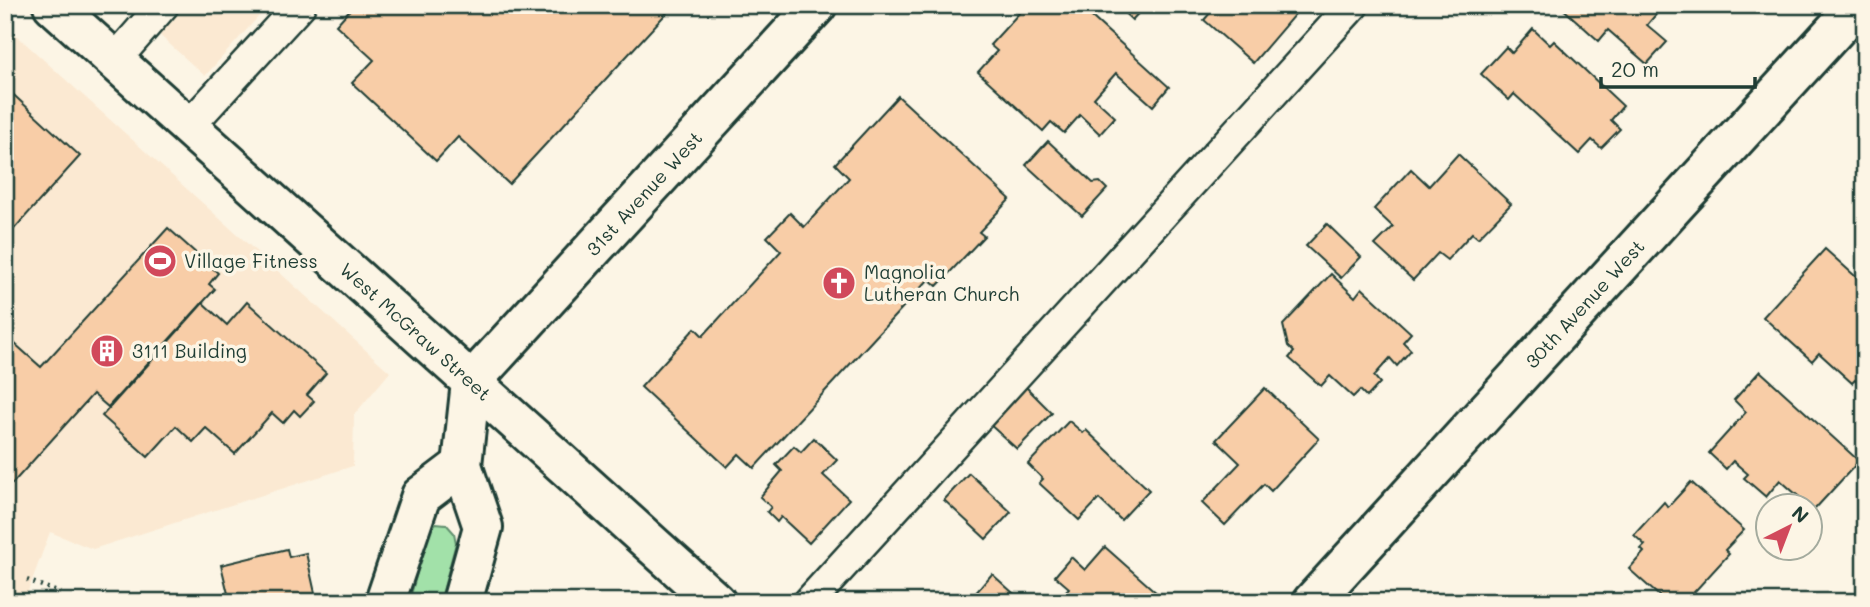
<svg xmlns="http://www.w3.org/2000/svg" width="1870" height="607" viewBox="0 0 1870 607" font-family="Mali,sans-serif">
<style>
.built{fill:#fbe9d2}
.green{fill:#a2e1a9;stroke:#608f6e;stroke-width:2}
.building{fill:#f8cda7;stroke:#1f3d34;stroke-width:2}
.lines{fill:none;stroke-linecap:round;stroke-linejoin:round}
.lane-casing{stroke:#1f3d34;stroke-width:35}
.street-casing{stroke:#1f3d34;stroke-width:44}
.secondary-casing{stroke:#1f3d34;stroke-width:44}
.path{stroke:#1f3d34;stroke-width:4.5;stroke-dasharray:2 5;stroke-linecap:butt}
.lane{stroke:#fcf5e5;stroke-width:30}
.street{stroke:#fcf5e5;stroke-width:38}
.secondary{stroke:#fcf5e5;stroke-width:38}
.labels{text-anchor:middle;stroke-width:7;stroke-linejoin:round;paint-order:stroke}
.street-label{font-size:19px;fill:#1f3d34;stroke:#fcf5e5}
.poi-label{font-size:19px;fill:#1f3d34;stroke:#fcf5e5;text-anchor:start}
</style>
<rect width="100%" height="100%" fill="#fcf5e5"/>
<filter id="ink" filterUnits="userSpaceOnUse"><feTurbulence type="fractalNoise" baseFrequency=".0143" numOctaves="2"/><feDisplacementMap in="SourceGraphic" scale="14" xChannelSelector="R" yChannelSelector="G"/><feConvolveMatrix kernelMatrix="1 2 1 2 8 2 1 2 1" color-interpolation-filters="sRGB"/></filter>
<g filter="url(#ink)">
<g class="built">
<polygon points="126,5 269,5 205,76"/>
<polygon points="5,25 390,372 354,415 353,466 93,549 50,532 24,602 5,602"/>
</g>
<polygon class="green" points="436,523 446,524 454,533 456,543 440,602 409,602 428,532"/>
<g class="building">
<polygon points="354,5 674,5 509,184 458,137 436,161 352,83 374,60 336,25"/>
<polygon points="1015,5 1068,5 1078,14 1083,9 1169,87 1153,106 1116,73 1094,98 1115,117 1100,134 1080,115 1064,133 1051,122 1043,131 978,72 997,51 990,45 1021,11"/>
<polygon points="1116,5 1146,5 1132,20"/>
<polygon points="1217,5 1284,5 1295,14 1253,63 1204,20"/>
<polygon points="1664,5 1647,25 1667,42 1647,64 1608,30 1599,41 1560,6"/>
<polygon points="1533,29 1550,45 1554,41 1623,106 1611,120 1620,129 1601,148 1592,140 1579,154 1514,94 1509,100 1481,74 1506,47 1512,53"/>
<polygon points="5,87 80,156 5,239"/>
<polygon points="898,96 1010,199 979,232 984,236 937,286 929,279 754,468 739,454 727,467 641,387 695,328 703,336 781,251 767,237 790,213 804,227 849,178 835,164"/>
<polygon points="1048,141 1093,183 1100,182 1107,189 1082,216 1026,165"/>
<polygon points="1458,154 1511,204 1478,238 1472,233 1447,260 1438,253 1413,280 1375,245 1393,227 1374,209 1411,169 1429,186"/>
<polygon points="1327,224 1361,257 1341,278 1306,246"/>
<polygon points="168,228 218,273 209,284 215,289 108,407 93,394 12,484 5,477 5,335 41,367"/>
<polygon points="1825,249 1865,285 1865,389 1855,380 1852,383 1819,353 1812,361 1763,317"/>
<polygon points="1331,274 1355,297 1362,288 1411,333 1403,342 1411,350 1397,366 1390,358 1374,376 1380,383 1367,397 1360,390 1353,397 1330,376 1321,386 1289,358 1294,352 1288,346 1283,325"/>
<polygon points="247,302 326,373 307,395 314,401 300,416 294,410 283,423 272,413 235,454 206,428 193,442 176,426 148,457 102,416 203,303 227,325"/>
<polygon points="1760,371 1859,461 1814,510 1780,480 1766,497 1744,478 1748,474 1733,461 1726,469 1709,453 1746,412 1734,400"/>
<polygon points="1024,385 1052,413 1017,449 988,423"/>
<polygon points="1265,388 1319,439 1271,491 1264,484 1225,525 1202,503 1240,463 1216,440"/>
<polygon points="1069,421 1083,433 1086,430 1149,490 1121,520 1099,499 1079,520 1039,483 1043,479 1028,464"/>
<polygon points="814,438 837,460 823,475 849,499 809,543 781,517 777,522 767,512 771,507 760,497 782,471 776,465 794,446 801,452"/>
<polygon points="969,473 1011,512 986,539 944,500"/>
<polygon points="1691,482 1744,530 1725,550 1729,554 1685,602 1666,602 1629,569 1644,552 1641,549 1645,545 1634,535 1664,502 1668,507"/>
<polygon points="1105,547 1158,594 1151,602 1064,602 1059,598 1069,588 1055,576 1071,557 1085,570"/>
<polygon points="287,549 289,557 306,553 317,602 230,602 221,565"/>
<polygon points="992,574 1023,602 968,602"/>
</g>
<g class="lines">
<defs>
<g id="lane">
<polyline points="114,61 163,5"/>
<polyline points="187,128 300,5"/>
<polyline points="809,602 1353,5"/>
</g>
<g id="street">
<path id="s1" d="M471 382 817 5"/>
<path id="s2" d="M1312 602 1858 5"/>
</g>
<g id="secondary">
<path id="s3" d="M53 5 716 602"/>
<polyline points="385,602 421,496 462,465"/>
<polyline points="462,602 483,527 462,465 471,382"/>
</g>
</defs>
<use href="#lane" class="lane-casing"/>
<use href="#street" class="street-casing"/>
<use href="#secondary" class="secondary-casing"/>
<polyline class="path" points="27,580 60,593"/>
<use href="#lane" class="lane"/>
<use href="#street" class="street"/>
<use href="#secondary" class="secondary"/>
</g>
</g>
<defs>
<symbol id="stadium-disc" viewBox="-11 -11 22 22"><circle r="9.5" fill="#d1495b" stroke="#fcf5e5"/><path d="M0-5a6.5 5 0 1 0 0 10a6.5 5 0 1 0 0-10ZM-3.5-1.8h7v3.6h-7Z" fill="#fff"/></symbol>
<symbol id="church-disc" viewBox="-11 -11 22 22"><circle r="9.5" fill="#d1495b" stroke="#fcf5e5"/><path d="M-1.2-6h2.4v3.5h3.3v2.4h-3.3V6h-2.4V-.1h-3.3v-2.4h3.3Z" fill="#fff"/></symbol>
<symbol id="building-disc" viewBox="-11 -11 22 22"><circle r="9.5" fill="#d1495b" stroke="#fcf5e5"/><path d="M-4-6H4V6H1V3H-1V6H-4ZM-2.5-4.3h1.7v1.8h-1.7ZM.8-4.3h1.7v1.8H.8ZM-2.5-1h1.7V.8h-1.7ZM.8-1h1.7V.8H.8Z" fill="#fff"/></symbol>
</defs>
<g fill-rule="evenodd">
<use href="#stadium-disc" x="141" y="242" width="38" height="38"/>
<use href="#church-disc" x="820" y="264" width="38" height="38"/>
<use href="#building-disc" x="88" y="332" width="38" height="38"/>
</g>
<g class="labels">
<g class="street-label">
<text dy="7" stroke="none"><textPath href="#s1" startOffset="256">31st Avenue West</textPath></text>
<text dy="7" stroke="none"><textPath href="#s2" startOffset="404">30th Avenue West</textPath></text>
<text dy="7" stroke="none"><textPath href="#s3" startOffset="488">West McGraw Street</textPath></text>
</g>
<g class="poi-label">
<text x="184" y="268">Village Fitness</text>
<text x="864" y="279">Magnolia<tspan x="864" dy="22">Lutheran Church</tspan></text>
<text x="132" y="358">3111 Building</text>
</g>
</g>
<rect width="1870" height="607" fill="none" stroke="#fcf5e5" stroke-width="28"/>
<rect x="14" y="14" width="1842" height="579" fill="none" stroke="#1f3d34" stroke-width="2.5" filter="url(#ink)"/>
<g transform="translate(1789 527) rotate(42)"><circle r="33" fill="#fcf5e5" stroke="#a4ab9e" stroke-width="2"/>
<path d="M0-5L12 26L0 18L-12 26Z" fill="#d1495b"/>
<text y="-10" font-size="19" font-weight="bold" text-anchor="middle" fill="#1f3d34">N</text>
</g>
<path d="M1601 77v10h154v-10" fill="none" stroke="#1f3d34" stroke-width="3.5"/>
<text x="1611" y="77" font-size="21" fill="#1f3d34" stroke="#fcf5e5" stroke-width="5" paint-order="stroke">20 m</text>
</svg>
